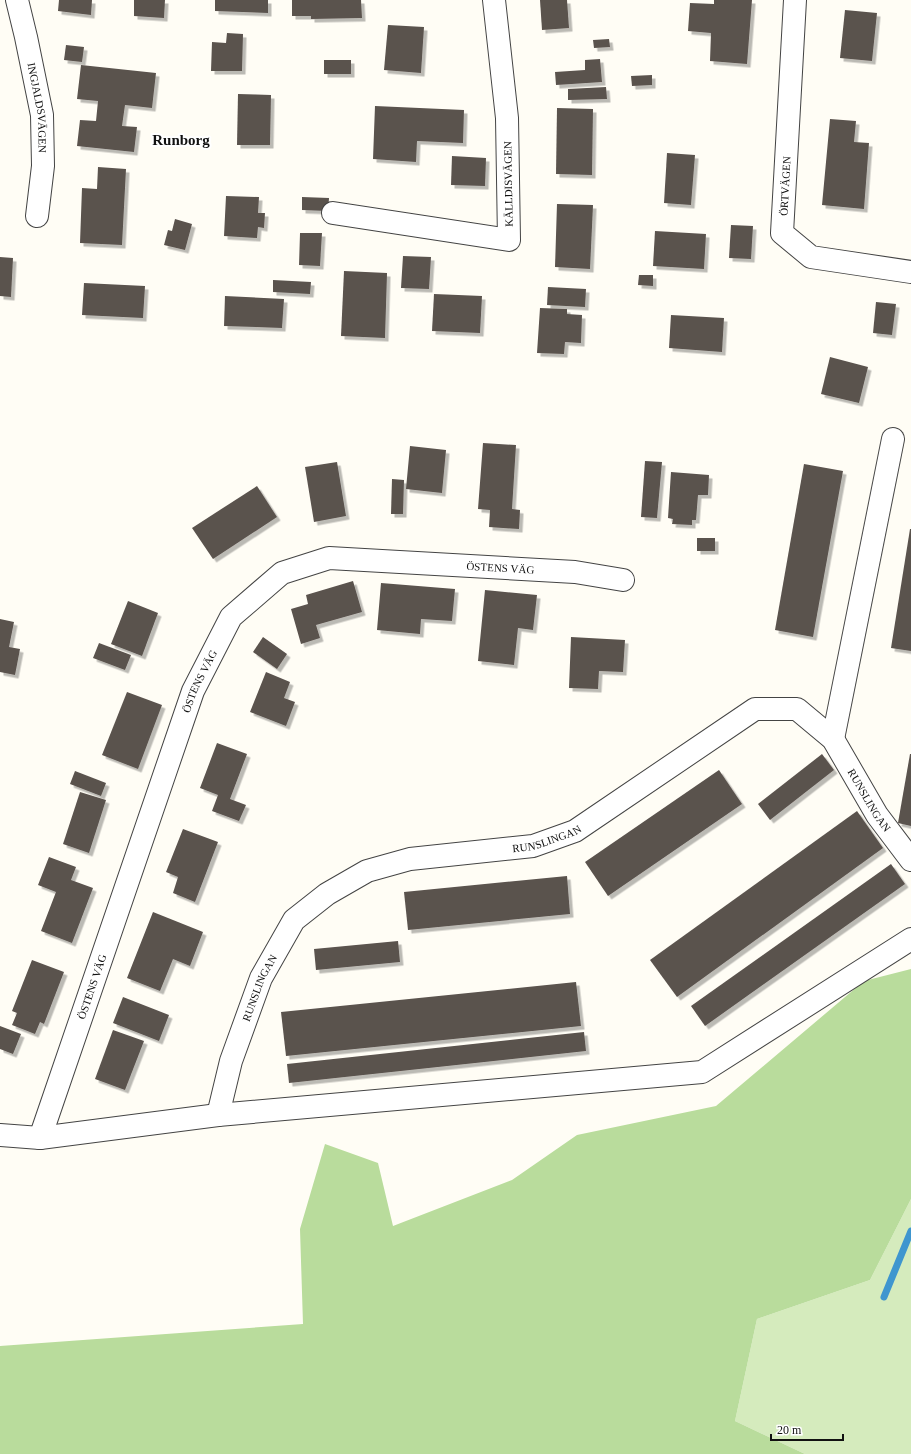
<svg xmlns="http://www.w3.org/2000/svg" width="911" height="1454" viewBox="0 0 911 1454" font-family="'Times New Roman',serif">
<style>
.green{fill:#d5ebbd}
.forest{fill:#b9dc9c}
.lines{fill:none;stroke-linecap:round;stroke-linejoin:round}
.stream{stroke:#3f96cf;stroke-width:7}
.building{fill:#5a524d;filter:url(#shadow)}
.minor-casing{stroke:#444;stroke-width:24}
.minor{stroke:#fff;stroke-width:22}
.labels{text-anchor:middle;stroke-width:4;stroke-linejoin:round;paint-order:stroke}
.street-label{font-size:11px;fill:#111;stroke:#fff}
.district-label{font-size:15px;font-weight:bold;fill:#111;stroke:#fff}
</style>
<defs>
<filter id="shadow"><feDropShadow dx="3.5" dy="3.5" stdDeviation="0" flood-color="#0004"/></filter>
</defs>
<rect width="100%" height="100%" fill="#fffdf5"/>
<polygon class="green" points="911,1199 911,1454 805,1454 735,1421 757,1319 870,1280"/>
<polygon class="forest" points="911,969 911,1199 870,1280 757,1319 735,1421 805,1454 0,1454 0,1346 303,1324 300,1229 325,1144 378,1163 393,1226 512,1180 577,1135 716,1106 864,981"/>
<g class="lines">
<polyline class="stream" points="884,1297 911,1231"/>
</g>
<g class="building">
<polygon points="59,0 92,0 91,15 58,11"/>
<polygon points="134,0 165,0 164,18 134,16"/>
<polygon points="215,0 268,0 268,13 215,11"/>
<polygon points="292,0 361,0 362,18 311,19 311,16 292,16"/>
<polygon points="540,0 567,0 569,28 542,30"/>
<polygon points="714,0 752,0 747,64 710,61 711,33 688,31 690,3 714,4"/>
<polygon points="845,10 877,13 872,61 840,58"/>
<polygon points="388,25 424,27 421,73 384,70"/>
<polygon points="227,33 243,34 242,71 211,71 212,42 226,43"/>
<polygon points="609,39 610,47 594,48 593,40"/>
<polygon points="66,45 84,47 82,62 64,60"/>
<polygon points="600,59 602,82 556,85 555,72 585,70 585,60"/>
<rect x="324" y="60" width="27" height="14"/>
<polygon points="81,65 156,73 152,108 125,105 122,126 137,127 134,152 77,146 80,120 96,121 98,101 77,99"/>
<polygon points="652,75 652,85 632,86 631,76"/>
<polygon points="606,87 607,99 568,100 568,89"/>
<polygon points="238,94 271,95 270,145 237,145"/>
<polygon points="375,106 464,110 463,143 417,141 416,162 373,159"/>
<polygon points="557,108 593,109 592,175 556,174"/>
<polygon points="830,119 856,121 854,142 869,143 864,209 822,205"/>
<polygon points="667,153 695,155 691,205 664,203"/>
<polygon points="452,156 486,158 485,186 451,185"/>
<polygon points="98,167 126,169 122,245 80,243 82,188 97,189"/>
<polygon points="226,196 259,197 258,213 265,213 264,228 258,227 257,238 224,236"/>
<polygon points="302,197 329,198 328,211 302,210"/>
<polygon points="557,204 593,205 590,269 555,267"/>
<polygon points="175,219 192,224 185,250 164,245 168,230 172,231"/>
<polygon points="731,225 753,226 751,259 729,258"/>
<polygon points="655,231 706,234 704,269 653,266"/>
<polygon points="300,233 322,233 320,266 299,265"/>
<polygon points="403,256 431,257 429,289 401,288"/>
<polygon points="0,257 13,258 11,297 0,296"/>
<polygon points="344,271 387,273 385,338 341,336"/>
<polygon points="639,275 653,275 653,286 638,285"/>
<polygon points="273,280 311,282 310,294 273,292"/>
<polygon points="84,283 145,286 143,318 82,315"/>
<polygon points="548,287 586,289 585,307 547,305"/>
<polygon points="434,294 482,296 480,333 432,331"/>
<polygon points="225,296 284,299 282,328 224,326"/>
<polygon points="876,302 896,304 892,335 873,333"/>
<polygon points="540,308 567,309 567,314 582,315 581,343 565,342 564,354 537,353"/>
<polygon points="671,315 724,318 722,352 669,348"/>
<polygon points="830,357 868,367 859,403 821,394"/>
<polygon points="483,443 516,445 512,509 520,510 519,529 489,527 490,510 478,509"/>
<polygon points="410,446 446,450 442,493 406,489"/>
<polygon points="645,461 662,462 657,518 641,517"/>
<polygon points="337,462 346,516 314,522 305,467"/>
<polygon points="804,464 843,471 813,637 775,630"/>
<polygon points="671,472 709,475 708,495 698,495 696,520 692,520 692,525 672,524 673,519 668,518"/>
<polygon points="392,479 404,480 403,514 391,514"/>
<polygon points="257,486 277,517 213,559 192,528"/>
<polygon points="910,529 911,529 911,651 891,648"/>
<rect x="697" y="538" width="18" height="13"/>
<polygon points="353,581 362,612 316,625 320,638 301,644 291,609 308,604 306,595"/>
<polygon points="381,583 455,589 452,621 421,619 420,634 377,630"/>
<polygon points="485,590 537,595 533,630 518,628 514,665 478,661"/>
<polygon points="128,601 158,613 142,656 111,644"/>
<polygon points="0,619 14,622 9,647 20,649 15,675 0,672"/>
<polygon points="263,637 287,654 277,669 253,652"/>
<polygon points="571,637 625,640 623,672 599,671 598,689 569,688"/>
<polygon points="99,643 131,655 125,670 93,658"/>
<polygon points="266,672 290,682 284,698 295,702 286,726 250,712"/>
<polygon points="127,692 162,705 138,769 102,755"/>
<polygon points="217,743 247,754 230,799 246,805 239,821 212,811 218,795 200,788"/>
<polygon points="822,754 834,770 770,820 758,804"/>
<polygon points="910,754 911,754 911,826 898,823"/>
<polygon points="719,770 742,804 608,896 585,862"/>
<polygon points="75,771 106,783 101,796 70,784"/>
<polygon points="80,792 106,800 89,853 63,844"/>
<polygon points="857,811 883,848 677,997 650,960"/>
<polygon points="183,829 218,842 195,902 173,893 178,877 166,872"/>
<polygon points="49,857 76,867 71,880 93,888 72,943 41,931 56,892 38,885"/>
<polygon points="891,864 905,884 705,1026 691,1006"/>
<polygon points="567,876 570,914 408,930 404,892"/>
<polygon points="153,912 203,932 190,966 173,959 160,991 127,978"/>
<polygon points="398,941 400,962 316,970 314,949"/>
<polygon points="32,960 64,972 44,1024 40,1022 35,1034 12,1025 17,1013 12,1011"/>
<polygon points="576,982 581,1026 286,1056 281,1012"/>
<polygon points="123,997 169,1015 159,1041 113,1023"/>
<polygon points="0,1026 21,1034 13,1054 0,1049"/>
<polygon points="113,1030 144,1041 125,1090 95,1079"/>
<polygon points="584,1032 586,1051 289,1083 287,1064"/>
</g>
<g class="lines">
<defs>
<g id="minor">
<path id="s1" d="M17 0 26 37 42 115 43 166 37 216"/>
<polyline points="795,0 782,233 811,257 911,272"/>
<polyline points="333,213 509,240 507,118 494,0"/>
<polyline points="833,739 893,439"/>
<path id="s2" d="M218 1115 231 1061 261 978 294 920 327 894 367 871 410 859 533 846 575 831 755 709H797L833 739 877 815 911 860"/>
<polyline points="0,1135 40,1138 218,1115 702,1072 911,939"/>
<path id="s3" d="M40 1138 193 691 231 617 282 573 329 558 575 572 623 580"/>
</g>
</defs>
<use href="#minor" class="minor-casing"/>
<use href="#minor" class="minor"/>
</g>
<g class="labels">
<g class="street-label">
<text dy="4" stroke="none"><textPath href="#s1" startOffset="110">INGJALDSVÄGEN</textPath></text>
<text transform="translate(508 184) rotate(-91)" y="4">KÄLLDISVÄGEN</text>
<text transform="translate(785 186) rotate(-87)" y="4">ÖRTVÄGEN</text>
<text dy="4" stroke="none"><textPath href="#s3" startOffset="844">ÖSTENS VÄG</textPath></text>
<text dy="4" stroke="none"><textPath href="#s3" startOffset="484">ÖSTENS VÄG</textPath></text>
<text dy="4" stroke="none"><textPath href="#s2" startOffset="889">RUNSLINGAN</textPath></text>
<text dy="4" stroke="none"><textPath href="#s2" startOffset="482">RUNSLINGAN</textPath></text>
<text dy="4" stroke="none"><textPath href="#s3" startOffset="160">ÖSTENS VÄG</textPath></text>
<text dy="4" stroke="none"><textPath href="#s2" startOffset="134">RUNSLINGAN</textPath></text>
</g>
<g class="district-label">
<text x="181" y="145">Runborg</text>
</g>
</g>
<path d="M771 1434v6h72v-6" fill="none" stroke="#111111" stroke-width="2"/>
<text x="777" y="1434" font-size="12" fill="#111111" stroke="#ffffff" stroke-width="3" paint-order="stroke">20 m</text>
</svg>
